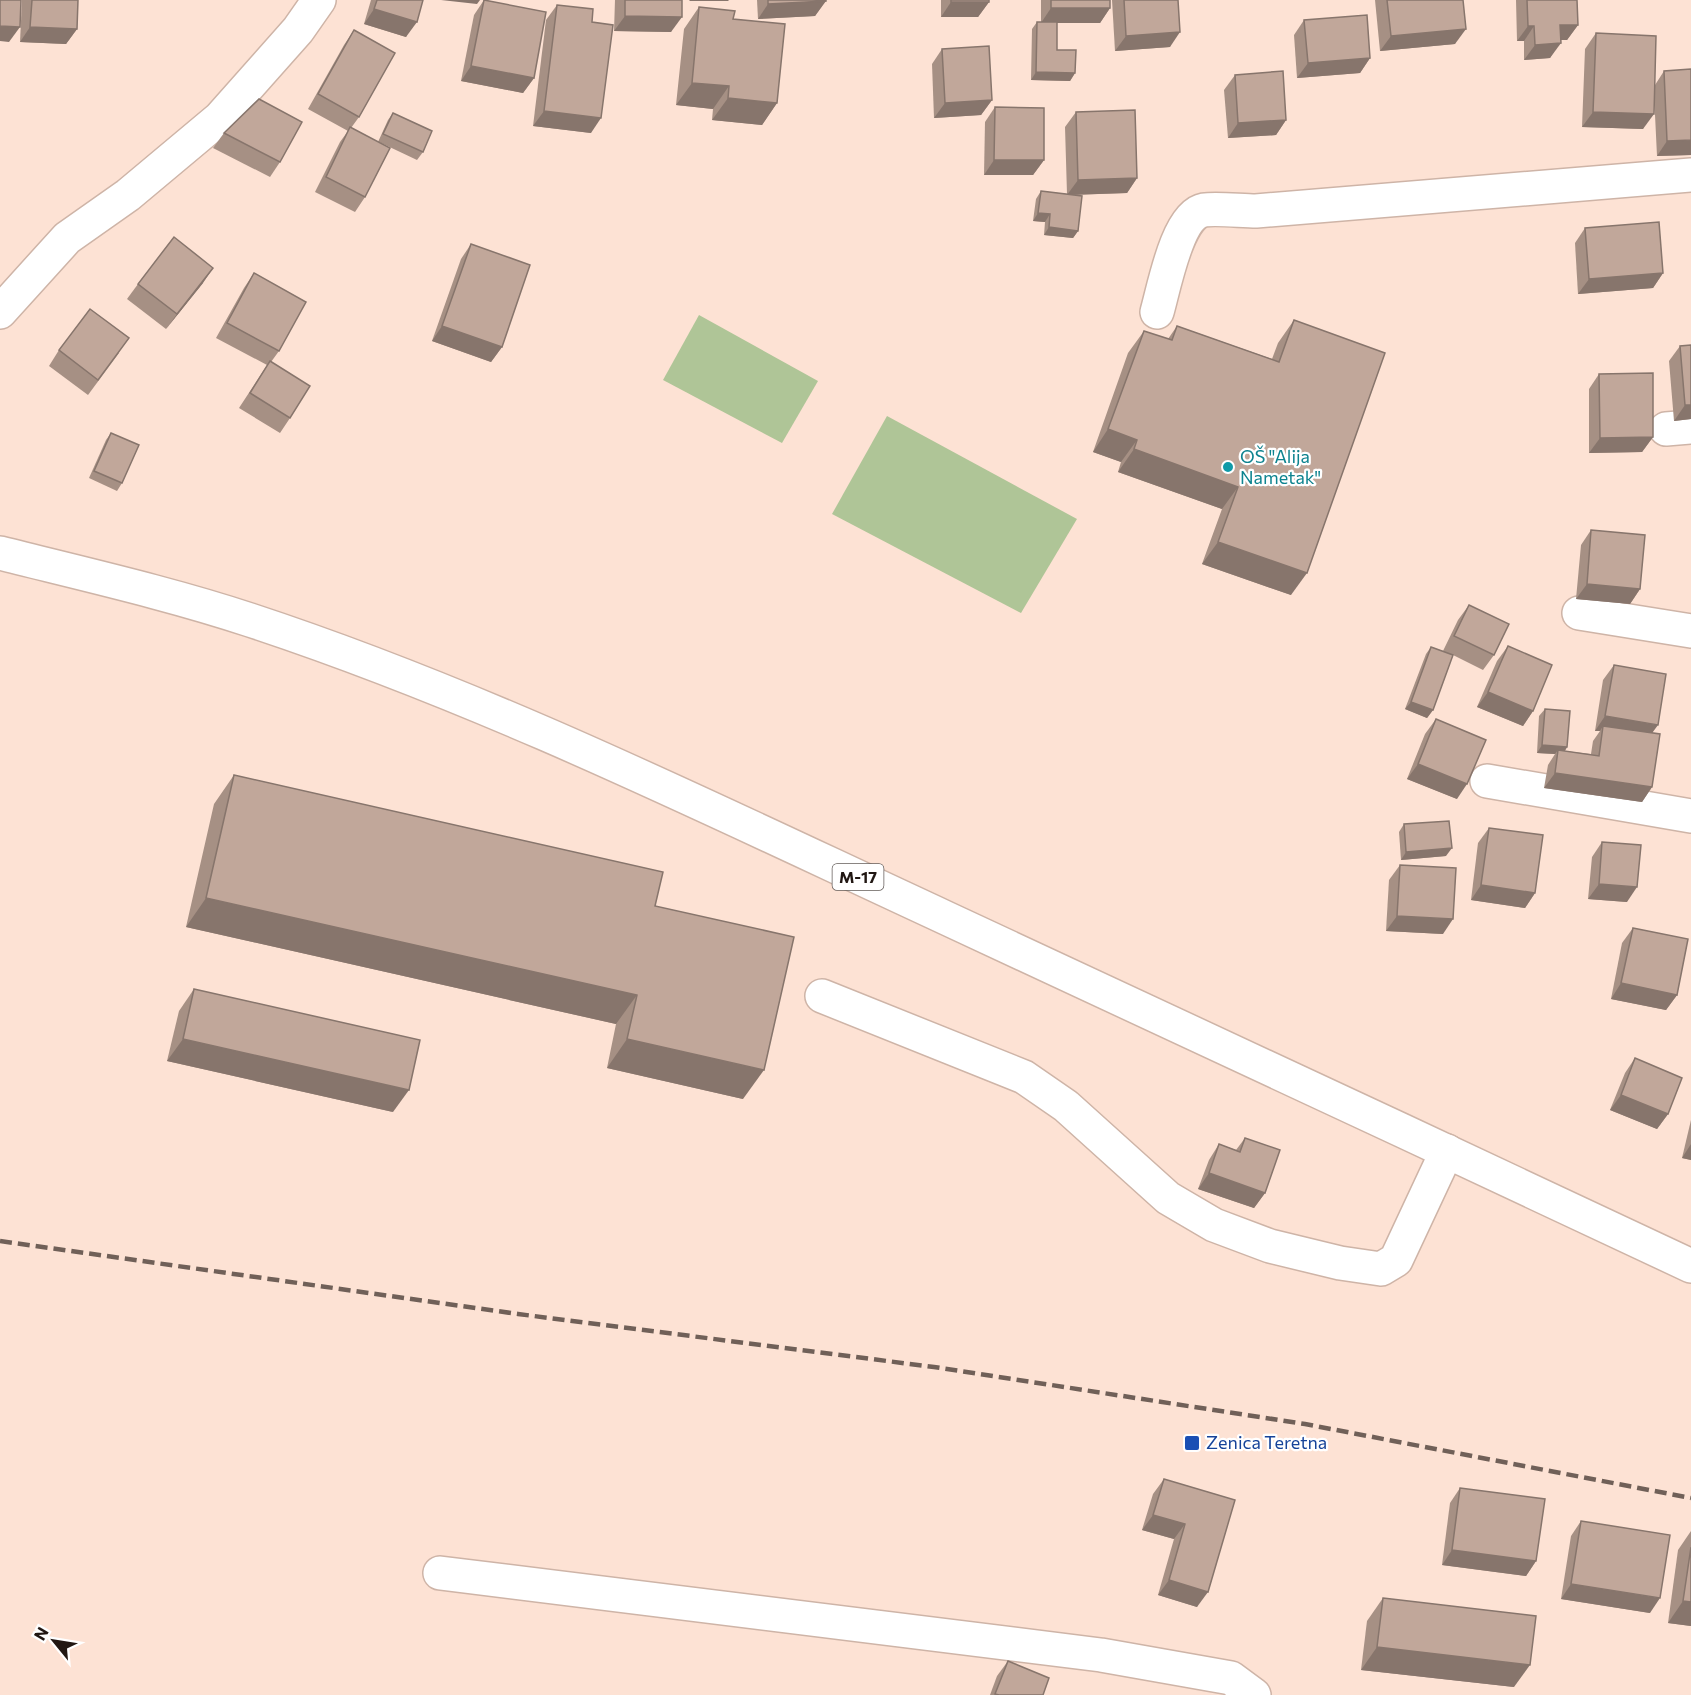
<svg xmlns="http://www.w3.org/2000/svg" width="1691" height="1695" viewBox="0 0 1691 1695" font-family="Commissioner,sans-serif">
<style>
.pitch{fill:#afc597}
.lines{fill:none;stroke-linecap:round;stroke-linejoin:round}
.minor-casing{stroke:#ceb4a7;stroke-width:36}
.major-casing{stroke:#ceb4a7;stroke-width:36}
.minor{stroke:#fff;stroke-width:33}
.major{stroke:#fff;stroke-width:33}
.rail{stroke:#706058;stroke-width:4.5;stroke-dasharray:12 6;stroke-linecap:butt}
.wall{fill:#a69084}
.shaded-wall{fill:#87756c}
.building{fill:#c1a79a;stroke:#87756c;stroke-width:1.5}
.culture-dot{fill:#0f9aa8;stroke:#fff;stroke-width:2}
.transit-dot{fill:#1a4fb4;stroke:#fff;stroke-width:2}
.labels{text-anchor:middle;stroke-width:4.5;stroke-linejoin:round;paint-order:stroke}
.shield{fill:#fff;stroke:#645d5a;stroke-width:1.5}
.shield-label{font-size:16px;font-weight:bold;fill:#211713}
.culture-label{font-size:18px;fill:#0d838f;stroke:#fff;text-anchor:start}
.transit-label{font-size:18px;fill:#164399;stroke:#fff;text-anchor:start}
</style>
<rect width="100%" height="100%" fill="#fde2d4"/>
<g class="pitch">
<polygon points="699,315 818,381 782,443 663,380"/>
<polygon points="887,416 1077,519 1021,613 832,514"/>
</g>
<g class="lines">
<defs>
<g id="minor">
<polyline points="0,312 67,238 128,195 220,118 298,30 319,0"/>
<path d="M1157 312C1164 288 1177 215 1204 210 1217 208 1242 211 1256 211L1691 175"/>
<polyline points="1666,429 1691,427"/>
<polyline points="1579,613 1691,631"/>
<polyline points="1487,781 1691,816"/>
<polyline points="822,996 1024,1077 1066,1106 1168,1198 1214,1225 1270,1246 1340,1263 1381,1269 1396,1260 1447,1151"/>
<polyline points="440,1573 1101,1655 1231,1678 1254,1695"/>
</g>
<path id="major" d="M0 553C83 574 168 593 250 620 490 699 717 812 946 918 1195 1034 1443 1149 1691 1266"/>
</defs>
<use href="#minor" class="minor-casing"/>
<use href="#major" class="major-casing"/>
<use href="#minor" class="minor"/>
<use href="#major" class="major"/>
<polyline class="rail" points="0,1241 518,1314 934,1367 1305,1424 1691,1498"/>
</g>
<g class="wall">
<polygon points="22,0 78,0 77,29 66,44 20,42"/>
<polygon points="371,0 423,0 406,37 364,24"/>
<polygon points="484,0 534,78 523,93 461,81 474,15"/>
<polygon points="615,0 682,0 671,32 614,31"/>
<polygon points="757,0 826,0 815,16 758,19"/>
<polygon points="941,0 989,0 989,2 978,17 941,17"/>
<polygon points="1041,0 1110,0 1110,8 1100,23 1057,23 1057,50 1075,73 1070,81 1031,80 1032,29 1037,22 1041,22"/>
<polygon points="1112,0 1178,0 1170,47 1115,51"/>
<polygon points="1375,0 1463,0 1455,44 1380,51"/>
<polygon points="1516,0 1577,0 1578,25 1567,40 1561,40 1550,58 1524,60 1524,41 1517,41"/>
<polygon points="557,5 591,133 533,126 546,20"/>
<polygon points="699,7 733,19 777,103 762,125 712,120 713,109 676,105 684,29"/>
<polygon points="1304,20 1370,58 1360,73 1297,78 1294,35"/>
<polygon points="354,30 359,117 351,128 378,142 388,120 393,113 423,152 417,160 379,142 365,197 355,212 315,192 340,142 348,131 308,109 344,45"/>
<polygon points="1596,33 1655,85 1664,71 1691,155 1657,156 1654,94 1643,129 1582,127 1585,49"/>
<polygon points="942,49 992,100 981,115 934,118 932,64"/>
<polygon points="1235,75 1286,120 1276,135 1228,138 1224,90"/>
<polygon points="995,107 1044,160 1033,175 984,175 985,122"/>
<polygon points="1076,112 1137,178 1127,193 1071,195 1078,231 1073,238 1044,235 1045,222 1033,221 1036,199 1041,191 1067,194 1065,127"/>
<polygon points="224,133 280,162 270,177 213,148"/>
<polygon points="1585,228 1663,273 1653,288 1578,294 1575,243"/>
<polygon points="471,244 502,347 491,362 432,341 461,259"/>
<polygon points="254,273 279,351 271,362 290,418 280,433 239,408 267,365 216,338 244,288"/>
<polygon points="203,283 166,329 127,299 138,284"/>
<polygon points="1294,320 1291,595 1202,564 1222,509 1118,472 1121,462 1093,452 1128,353 1144,331 1168,339 1177,326 1272,359 1278,343"/>
<polygon points="1691,345 1691,419 1674,421 1669,361 1680,346"/>
<polygon points="59,350 119,353 88,395 49,366"/>
<polygon points="1599,374 1653,437 1642,452 1589,453 1589,389"/>
<polygon points="111,433 122,483 117,491 89,478 106,440"/>
<polygon points="1591,530 1640,589 1630,604 1576,599 1581,545"/>
<polygon points="1469,605 1494,655 1483,670 1453,655 1433,710 1427,718 1405,709 1426,654 1431,647 1443,651 1458,620"/>
<polygon points="1508,646 1533,711 1523,726 1477,707 1497,661"/>
<polygon points="1614,665 1652,733 1652,787 1642,802 1544,788 1548,765 1555,754 1537,753 1539,716 1545,709 1567,747 1565,751 1591,754 1593,741 1600,731 1595,731 1603,680"/>
<polygon points="1436,719 1457,799 1407,779 1425,734"/>
<polygon points="234,775 655,906 743,1099 607,1068 616,1024 186,927 214,804"/>
<polygon points="1404,824 1446,856 1401,860 1399,832"/>
<polygon points="1489,828 1535,893 1525,908 1471,900 1478,843"/>
<polygon points="1602,842 1627,902 1588,899 1592,857"/>
<polygon points="1400,865 1443,934 1386,931 1389,880"/>
<polygon points="1633,928 1677,995 1666,1010 1611,999 1622,943"/>
<polygon points="194,989 393,1112 167,1061 179,1011"/>
<polygon points="1635,1058 1668,1114 1657,1129 1610,1110 1625,1073"/>
<polygon points="1691,1120 1691,1160 1682,1158"/>
<polygon points="1245,1138 1265,1193 1254,1208 1198,1189 1209,1160 1219,1144 1236,1150"/>
<polygon points="1164,1479 1235,1500 1197,1607 1158,1595 1174,1539 1142,1530 1153,1494"/>
<polygon points="1460,1488 1536,1561 1526,1576 1442,1565 1450,1503"/>
<polygon points="1581,1521 1650,1613 1561,1599 1571,1536"/>
<polygon points="1691,1531 1691,1626 1668,1623 1678,1550"/>
<polygon points="1383,1598 1514,1687 1361,1670 1367,1621"/>
<polygon points="1008,1661 1043,1695 990,1695 997,1676"/>
</g>
<g class="shaded-wall">
<polygon points="441,0 480,0 477,4"/>
<polygon points="690,0 729,0 728,1 689,1"/>
<polygon points="826,1 815,16 758,19 768,4"/>
<polygon points="951,2 989,2 978,17 941,17"/>
<polygon points="1051,8 1110,8 1100,23 1041,23"/>
<polygon points="374,9 417,22 406,37 364,24"/>
<polygon points="625,16 682,17 671,32 614,31"/>
<polygon points="1560,25 1578,25 1567,40 1550,40"/>
<polygon points="0,26 20,27 9,42 0,41"/>
<polygon points="1528,26 1534,26 1524,41 1517,41"/>
<polygon points="30,27 77,29 66,44 20,42"/>
<polygon points="1466,29 1455,44 1380,51 1391,36"/>
<polygon points="1180,32 1170,47 1115,51 1126,36"/>
<polygon points="1561,43 1550,58 1524,60 1535,45"/>
<polygon points="1370,58 1360,73 1297,78 1308,63"/>
<polygon points="471,66 534,78 523,93 461,81"/>
<polygon points="1036,72 1075,73 1070,81 1031,80"/>
<polygon points="692,83 729,86 713,109 676,105"/>
<polygon points="728,98 777,103 762,125 712,120"/>
<polygon points="992,100 981,115 934,118 945,103"/>
<polygon points="544,111 601,118 591,133 533,126"/>
<polygon points="1593,112 1654,114 1643,129 1582,127"/>
<polygon points="1286,120 1276,135 1228,138 1238,123"/>
<polygon points="1691,140 1691,155 1657,156 1667,141"/>
<polygon points="994,160 1044,160 1033,175 984,175"/>
<polygon points="1137,178 1127,193 1067,195 1078,180"/>
<polygon points="1038,213 1050,214 1045,222 1033,221"/>
<polygon points="1049,227 1078,231 1073,238 1044,235"/>
<polygon points="213,268 203,283 166,329 177,314"/>
<polygon points="1663,273 1653,288 1578,294 1589,279"/>
<polygon points="442,326 502,347 491,362 432,341"/>
<polygon points="1685,405 1691,405 1691,419 1674,421"/>
<polygon points="1108,429 1137,440 1121,462 1093,452"/>
<polygon points="1653,437 1642,452 1589,453 1600,438"/>
<polygon points="1134,449 1238,487 1222,509 1118,472"/>
<polygon points="1218,542 1307,573 1291,595 1202,564"/>
<polygon points="1587,584 1640,589 1630,604 1576,599"/>
<polygon points="1488,692 1533,711 1523,726 1477,707"/>
<polygon points="1411,702 1433,710 1427,718 1405,709"/>
<polygon points="1605,716 1658,725 1647,740 1603,726 1600,731 1595,731"/>
<polygon points="1542,745 1567,747 1562,755 1558,750 1555,754 1537,753"/>
<polygon points="1418,764 1467,784 1457,799 1407,779"/>
<polygon points="1555,773 1652,787 1642,802 1544,788"/>
<polygon points="1452,848 1446,856 1401,860 1406,852"/>
<polygon points="1599,884 1637,887 1627,902 1588,899"/>
<polygon points="1481,885 1535,893 1525,908 1471,900"/>
<polygon points="206,898 637,995 616,1024 186,927"/>
<polygon points="1397,916 1453,919 1443,934 1386,931"/>
<polygon points="1621,983 1677,995 1666,1010 1611,999"/>
<polygon points="183,1039 409,1090 393,1112 167,1061"/>
<polygon points="627,1039 764,1070 743,1099 607,1068"/>
<polygon points="1621,1095 1668,1114 1657,1129 1610,1110"/>
<polygon points="1691,1144 1691,1160 1682,1158"/>
<polygon points="1209,1173 1265,1193 1254,1208 1198,1189"/>
<polygon points="1153,1515 1185,1524 1174,1539 1142,1530"/>
<polygon points="1452,1550 1536,1561 1526,1576 1442,1565"/>
<polygon points="1169,1580 1208,1592 1197,1607 1158,1595"/>
<polygon points="1571,1584 1660,1598 1650,1613 1561,1599"/>
<polygon points="1683,1601 1691,1602 1691,1626 1668,1623"/>
<polygon points="1377,1647 1530,1665 1514,1687 1361,1670"/>
</g>
<g class="building">
<polygon points="0,0 21,0 20,27 0,26"/>
<polygon points="32,0 78,0 77,29 30,27"/>
<polygon points="377,0 423,0 417,22 374,9"/>
<polygon points="484,0 546,12 534,78 471,66"/>
<polygon points="625,0 682,0 682,17 625,16"/>
<polygon points="768,0 826,0 826,1 768,4"/>
<rect x="951" y="0" width="38" height="2"/>
<rect x="1051" y="0" width="59" height="8"/>
<polygon points="1124,0 1178,0 1180,32 1126,36"/>
<polygon points="1387,0 1463,0 1466,29 1391,36"/>
<polygon points="1527,0 1577,0 1578,25 1560,25 1561,43 1535,45 1534,26 1528,26"/>
<polygon points="557,5 593,9 592,22 613,25 601,118 544,111"/>
<polygon points="699,7 735,11 733,19 785,24 777,103 728,98 729,86 692,83"/>
<polygon points="1367,15 1370,58 1308,63 1304,20"/>
<polygon points="1037,22 1057,22 1057,50 1076,50 1075,73 1036,72"/>
<polygon points="354,30 395,53 359,117 318,94"/>
<polygon points="1596,33 1656,36 1654,114 1593,112"/>
<polygon points="989,46 992,100 945,103 942,49"/>
<polygon points="1691,69 1691,140 1667,141 1664,71"/>
<polygon points="1283,71 1286,120 1238,123 1235,75"/>
<polygon points="259,99 302,122 280,162 224,133"/>
<polygon points="995,107 1044,108 1044,160 994,160"/>
<polygon points="1135,110 1137,178 1078,180 1076,112"/>
<polygon points="393,113 432,131 423,152 383,134"/>
<polygon points="350,127 390,148 365,197 326,177"/>
<polygon points="1041,191 1082,196 1078,231 1049,227 1050,214 1038,213"/>
<polygon points="1659,222 1663,273 1589,279 1585,228"/>
<polygon points="174,237 213,268 177,314 138,284"/>
<polygon points="471,244 530,265 502,347 442,326"/>
<polygon points="254,273 306,302 279,351 227,323"/>
<polygon points="90,309 129,338 98,380 59,350"/>
<polygon points="1294,320 1385,353 1307,573 1218,542 1238,487 1134,449 1137,440 1108,429 1144,331 1172,340 1177,326 1279,362"/>
<polygon points="1691,345 1691,405 1685,405 1680,346"/>
<polygon points="270,361 310,386 290,418 250,393"/>
<polygon points="1653,373 1653,437 1600,438 1599,374"/>
<polygon points="111,433 139,445 122,483 94,471"/>
<polygon points="1591,530 1645,535 1640,589 1587,584"/>
<polygon points="1469,605 1509,624 1494,655 1454,636"/>
<polygon points="1508,646 1552,665 1533,711 1488,692"/>
<polygon points="1431,647 1453,655 1433,710 1411,702"/>
<polygon points="1614,665 1666,674 1658,725 1605,716"/>
<polygon points="1545,709 1570,711 1567,747 1542,745"/>
<polygon points="1436,719 1486,740 1467,784 1418,764"/>
<polygon points="1603,726 1660,734 1652,787 1555,773 1558,750 1599,756"/>
<polygon points="234,775 663,872 655,906 794,937 764,1070 627,1039 637,995 206,898"/>
<polygon points="1449,821 1452,848 1406,852 1404,824"/>
<polygon points="1489,828 1543,835 1535,893 1481,885"/>
<polygon points="1602,842 1641,845 1637,887 1599,884"/>
<polygon points="1400,865 1456,868 1453,919 1397,916"/>
<polygon points="1633,928 1688,939 1677,995 1621,983"/>
<polygon points="194,989 420,1040 409,1090 183,1039"/>
<polygon points="1635,1058 1682,1078 1668,1114 1621,1095"/>
<polygon points="1245,1138 1280,1150 1265,1193 1209,1173 1219,1144 1240,1152"/>
<polygon points="1164,1479 1235,1500 1208,1592 1169,1580 1185,1524 1153,1515"/>
<polygon points="1460,1488 1545,1499 1536,1561 1452,1550"/>
<polygon points="1581,1521 1670,1535 1660,1598 1571,1584"/>
<polygon points="1691,1547 1691,1602 1683,1601"/>
<polygon points="1383,1598 1536,1616 1530,1665 1377,1647"/>
<polygon points="1008,1661 1049,1678 1043,1695 999,1695 995,1694"/>
</g>
<circle class="culture-dot" cx="1228" cy="467" r="6"/>
<rect class="transit-dot" x="1184" y="1435" width="16" height="16" rx="3"/>
<g class="labels">
<rect class="shield" x="832.5" y="864" width="51" height="26" rx="4.5"/>
<g class="shield-label">
<text x="858" y="883">M-17</text>
</g>
<g class="culture-label">
<text x="1240" y="463">OŠ "Alija<tspan x="1240" dy="21">Nametak"</tspan></text>
</g>
<g class="transit-label">
<text x="1206" y="1449">Zenica Teretna</text>
</g>
</g>
<g transform="translate(54 1641) rotate(300)" stroke="#ffffff" stroke-width="4.5" paint-order="stroke">
<path d="M0-4.5L10 22L0 15L-10 22Z" fill="#211713"/>
<text y="-9" font-size="16" font-weight="bold" text-anchor="middle" fill="#211713">N</text>
</g>
</svg>
